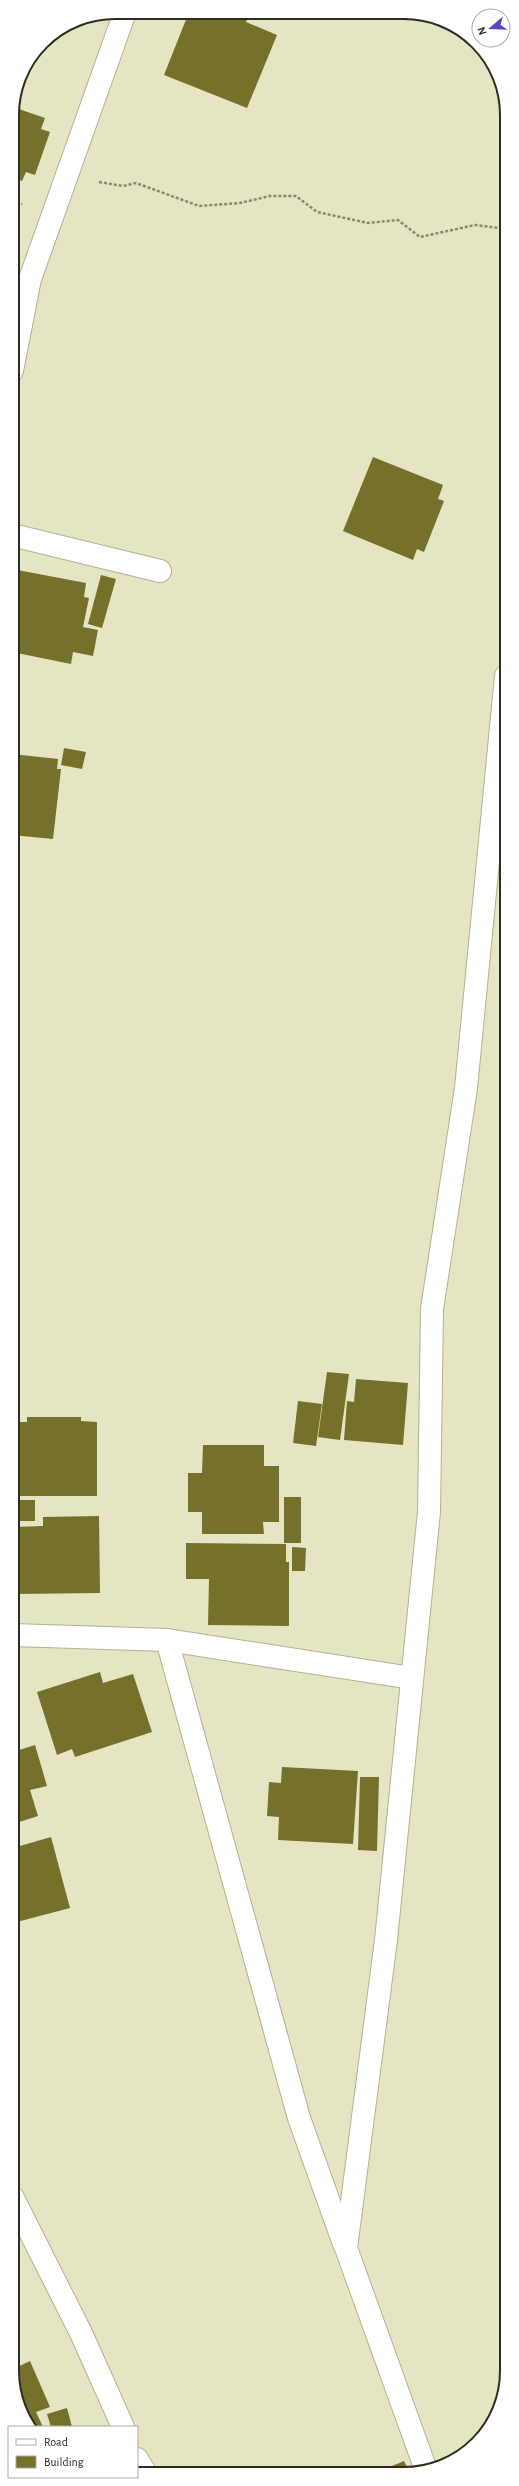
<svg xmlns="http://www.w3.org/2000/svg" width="519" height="2486" viewBox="0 0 519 2486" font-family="'Alegreya Sans',sans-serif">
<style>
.building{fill:#75712a}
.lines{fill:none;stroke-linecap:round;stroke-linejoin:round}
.minor-casing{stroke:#b2b191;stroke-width:24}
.path{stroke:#888871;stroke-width:2.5;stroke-dasharray:3 2;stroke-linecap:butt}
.minor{stroke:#fff;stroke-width:22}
.rim{fill:none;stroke:#2d2d20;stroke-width:2}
</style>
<rect width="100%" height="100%" fill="#e5e4c3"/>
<g class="building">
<polygon points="189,12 246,13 249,14 246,22 277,35 247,108 164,75"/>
<polygon points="13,107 45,118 41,129 50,132 35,175 26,172 22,181 12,177"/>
<polygon points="373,457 443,485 438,499 444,501 424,552 417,549 413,560 343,531"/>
<polygon points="12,569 86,583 84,597 89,598 83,627 98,630 93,656 73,652 71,664 12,652"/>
<polygon points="101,575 116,579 102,628 88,624"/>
<polygon points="64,748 86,752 82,769 61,765"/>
<polygon points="12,754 58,759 57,769 61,769 53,839 12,835"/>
<polygon points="506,931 506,967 500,966"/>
<polygon points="327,1372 349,1374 340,1440 318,1437"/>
<polygon points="356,1379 408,1383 403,1445 344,1440 347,1401 354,1402"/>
<polygon points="298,1401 322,1404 316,1446 293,1443"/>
<polygon points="27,1417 81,1417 81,1421 97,1422 97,1496 18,1496 18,1487 13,1487 13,1443 17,1443 17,1422 27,1422"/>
<polygon points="203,1445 264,1445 264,1466 279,1466 279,1522 263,1522 264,1534 202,1534 202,1512 188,1512 188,1473 202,1473"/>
<rect x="284" y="1497" width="17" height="46"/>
<rect x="13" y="1500" width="22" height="21"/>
<polygon points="99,1516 100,1593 13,1594 13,1527 43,1526 43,1517"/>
<polygon points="186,1543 286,1544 286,1562 289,1562 289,1626 208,1625 209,1579 186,1579"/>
<polygon points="292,1547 306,1548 305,1571 292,1571"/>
<polygon points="100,1672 103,1683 133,1674 152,1732 75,1757 72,1749 57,1755 37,1692"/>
<polygon points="35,1745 47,1786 30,1790 38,1816 13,1824 13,1752"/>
<polygon points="282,1767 358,1771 353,1844 278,1840 279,1817 267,1816 269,1782 281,1783"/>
<polygon points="360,1777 379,1777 377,1851 358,1850"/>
<polygon points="51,1837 70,1908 13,1923 13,1848"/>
<polygon points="30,2361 50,2407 36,2412 43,2427 32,2427 13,2384 13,2369"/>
<polygon points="67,2408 72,2427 51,2427 47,2414"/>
<polygon points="404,2461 410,2473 375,2473"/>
</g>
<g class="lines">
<defs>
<g id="minor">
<polyline points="12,371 30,279 125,12"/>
<polyline points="12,535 160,571"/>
<polyline points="13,1635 167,1640 299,2118 344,2244"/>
<polyline points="167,1640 412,1678"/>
<polyline points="13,2198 81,2333 123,2427"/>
<polyline points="137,2459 145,2472"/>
<polyline points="426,2470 346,2248 386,1940 429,1512 432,1309 466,1088 506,676"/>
</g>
</defs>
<use href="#minor" class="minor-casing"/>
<g class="path">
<polyline points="99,182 123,186 136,183 199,206 240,203 270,196 296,196 317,212 368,223 398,220 420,237 475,225 506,229"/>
<polyline points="12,200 22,204"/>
</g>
<use href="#minor" class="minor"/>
</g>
<path d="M0 0H519V2486H0ZM115 19H404A96 96 0 0 1 500 115V2371A96 96 0 0 1 404 2467H115A96 96 0 0 1 19 2371V115A96 96 0 0 1 115 19Z" fill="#fff" fill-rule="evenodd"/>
<path class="rim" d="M115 19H404A96 96 0 0 1 500 115V2371A96 96 0 0 1 404 2467H115A96 96 0 0 1 19 2371V115A96 96 0 0 1 115 19Z"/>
<rect x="8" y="2426" width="130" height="52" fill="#ffffff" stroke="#ababa6"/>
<rect x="16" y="2439" width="20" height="6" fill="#ffffff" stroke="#ababa6"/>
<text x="44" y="2446" font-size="12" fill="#2d2d20">Road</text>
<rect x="16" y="2456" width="20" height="12" fill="#75712a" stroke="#ababa6"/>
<text x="44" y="2466" font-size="12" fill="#2d2d20">Building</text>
<g transform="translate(491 28) rotate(251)"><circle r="19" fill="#ffffff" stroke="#ababa6"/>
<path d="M0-3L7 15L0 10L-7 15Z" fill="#5449c1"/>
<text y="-6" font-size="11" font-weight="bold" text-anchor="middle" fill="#2d2d20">N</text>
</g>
</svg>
